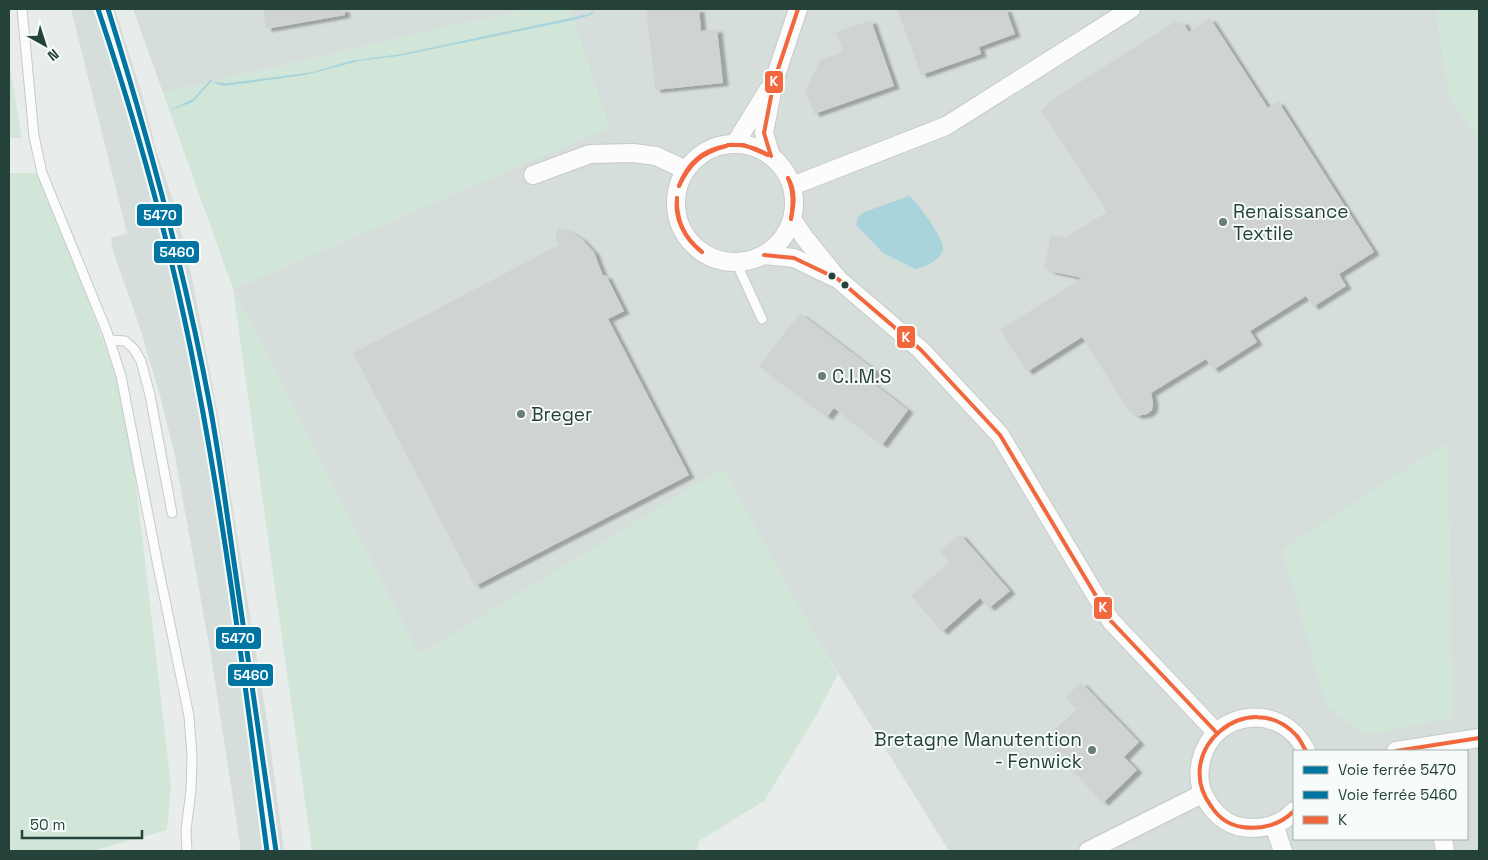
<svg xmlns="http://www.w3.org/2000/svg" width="1488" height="860" viewBox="0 0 1488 860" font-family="'Space Grotesk',sans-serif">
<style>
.built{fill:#d6dedb;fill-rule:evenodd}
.green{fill:#d1e6d8}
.water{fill:#a9d4db}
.building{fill:#cfd4d2;filter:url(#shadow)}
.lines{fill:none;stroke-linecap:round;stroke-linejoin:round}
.service-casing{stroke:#c5cac8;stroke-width:11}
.minor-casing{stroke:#c5cac8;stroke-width:20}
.service{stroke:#fcfcfc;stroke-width:9}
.minor{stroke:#fcfcfc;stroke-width:18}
.bus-1-casing{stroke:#f7fbf9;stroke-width:8}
.bus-1{stroke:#f2673d;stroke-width:4}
.rail-1-casing{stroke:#f7fbf9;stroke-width:9}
.rail-2-casing{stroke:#f7fbf9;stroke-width:9}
.rail-1{stroke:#0075a1;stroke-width:5}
.rail-2{stroke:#0075a1;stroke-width:5}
.poi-dot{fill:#697e78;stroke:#f7fbf9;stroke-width:2}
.bus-dot{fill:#24423a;stroke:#f7fbf9;stroke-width:2}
.labels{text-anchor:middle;stroke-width:4;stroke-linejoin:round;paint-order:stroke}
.poi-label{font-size:19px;fill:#24423a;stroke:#f7fbf9;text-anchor:start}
.line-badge{stroke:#f7fbf9;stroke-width:2}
.badge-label{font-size:14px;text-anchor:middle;font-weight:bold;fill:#fff}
</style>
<defs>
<filter id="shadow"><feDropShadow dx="5.5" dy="3" stdDeviation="1" flood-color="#0004"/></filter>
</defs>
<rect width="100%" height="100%" fill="#e8edeb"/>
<g class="built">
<polygon points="71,9 115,9 142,94 157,153 175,207 192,278 217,409 268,728 284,851 241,851 211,656 175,456 160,396 140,328 112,248 111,238 127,233"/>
<polygon points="133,9 526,9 163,93"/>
<path d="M570 9H1479V851H949L813 633 723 469 419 655 233 289 609 127ZM1294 751H1467V839H1294Z"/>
</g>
<g class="green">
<polygon points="526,9 570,9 609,127 233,289 419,655 723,468 813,633 838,674 816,716 764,801 699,841 697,851 312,851 233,289 163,93"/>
<polygon points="1438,9 1479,9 1479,140 1449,97 1436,16"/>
<polygon points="9,62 22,138 9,138"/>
<polygon points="9,173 42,173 127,406 171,785 167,830 92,851 9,851"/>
<polygon points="1448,442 1453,718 1364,735 1326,705 1282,549"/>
</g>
<g class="water">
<polygon points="595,9 591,15 574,20 399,56 359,61 305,75 224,86 211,82 193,102 168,111 193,99 212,78 212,82 228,83 313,72 350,61 401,54 589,14"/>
<path d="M909 196C917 201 945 240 943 249 942 259 924 268 915 269L883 253 856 225 858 217 864 212Z"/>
</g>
<g class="building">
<polygon points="263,9 344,9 345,15 266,29"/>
<polygon points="646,9 699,9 701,31 717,29 723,83 655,90"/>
<polygon points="897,9 1006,9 1015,34 979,47 981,54 921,75"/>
<polygon points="1210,18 1268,108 1278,101 1374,252 1339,274 1346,286 1313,307 1306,296 1250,331 1257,342 1213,370 1206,359 1151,393 1153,402 1152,410 1147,414 1137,416 1129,411 1082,337 1027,372 1000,330 1082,278 1049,271 1050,269 1044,268 1051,236 1066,237 1107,212 1041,110 1048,105 1047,103 1176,21 1177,24 1182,21 1189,32"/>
<polygon points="871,20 894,86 814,114 805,91 820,60 843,52 836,32"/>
<polygon points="558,227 570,231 582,239 594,252 603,276 606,275 624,311 608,319 689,475 475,586 353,353 559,245 555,237"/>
<polygon points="800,313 876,371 869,380 908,410 882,445 834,408 827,417 759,366"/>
<polygon points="960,534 1010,591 989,608 980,598 942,632 911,596 949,562 940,552"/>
<polygon points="1081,682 1139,742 1124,757 1137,770 1103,803 1044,740 1077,709 1065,697"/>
</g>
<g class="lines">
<defs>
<g id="service">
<polyline points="22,9 34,136 42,173 107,332 121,376 159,571 189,716 192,756 191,790 186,830 187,851"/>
<polyline points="736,262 762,319"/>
<polyline points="110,340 125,341 134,349 141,361 150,395 172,513"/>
</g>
<g id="minor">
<polyline points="735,144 768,90"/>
<circle cx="735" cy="203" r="59"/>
<polyline points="771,156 764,133 774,81 798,9"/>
<polyline points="533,175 590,154 633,153 656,156 686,170"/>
<polyline points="792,186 946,126 1131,9"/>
<polyline points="792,219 804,237 838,279 921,350 1000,435 1111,621 1216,732"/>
<polyline points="764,255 794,258 833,277"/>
<polyline points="1396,751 1479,738"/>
<path d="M1294 811C1281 826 1261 830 1242 827 1227 825 1214 813 1207 801 1199 789 1198 775 1201 761 1213 708 1284 702 1306 751"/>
<polyline points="1274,825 1283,851"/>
<polyline points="1443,839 1445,851"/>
<polyline points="1088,851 1202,794"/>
</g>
</defs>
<use href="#service" class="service-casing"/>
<use href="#minor" class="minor-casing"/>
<use href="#service" class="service"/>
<use href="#minor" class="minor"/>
<defs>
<g id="bus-1">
<path d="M728 145C743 144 755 147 768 155"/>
<polyline points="728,145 744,145 768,155"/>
<polyline points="771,156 764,133 774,81 798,9"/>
<path d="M788 178C796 191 794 205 791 219"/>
<path d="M788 178C794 192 793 205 791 219"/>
<path d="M679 186C687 164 702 150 726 146"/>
<path d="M679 186C690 163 701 153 726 146"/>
<path d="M677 198C676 220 684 238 702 252"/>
<path d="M677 198C674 219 685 239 702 252"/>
<polyline points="764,255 794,258 838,279 921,350 1000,435 1111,621 1216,732"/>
<polyline points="1396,751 1479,738"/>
<path d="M1294 811C1280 825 1261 830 1242 827 1229 825 1218 817 1211 806 1170 750 1249 685 1296 735 1300 739 1303 746 1306 751"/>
</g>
</defs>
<use href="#bus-1" class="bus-1-casing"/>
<use href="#bus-1" class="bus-1"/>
<defs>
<path id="rail-1" d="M98 9C139 131 173 254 197 381 227 536 246 694 267 851"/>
<path id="rail-2" d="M108 9C149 140 185 272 210 406 220 460 227 515 235 569 249 663 263 757 276 851"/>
</defs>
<use href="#rail-1" class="rail-1-casing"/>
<use href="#rail-2" class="rail-2-casing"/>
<use href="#rail-1" class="rail-1"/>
<use href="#rail-2" class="rail-2"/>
</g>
<g class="poi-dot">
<circle cx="1223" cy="222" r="5"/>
<circle cx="822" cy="376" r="5"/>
<circle cx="521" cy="414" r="5"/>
<circle cx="1092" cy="750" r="5"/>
</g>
<g class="bus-dot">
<circle cx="832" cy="276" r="4.5"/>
<circle cx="845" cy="285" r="4.5"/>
</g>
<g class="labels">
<g class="poi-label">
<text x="1233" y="218">Renaissance<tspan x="1233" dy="22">Textile</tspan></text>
<text x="832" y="383">C.I.M.S</text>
<text x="531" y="421">Breger</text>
<text x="1082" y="746" text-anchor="end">Bretagne Manutention<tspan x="1082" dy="22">- Fenwick</tspan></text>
</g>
</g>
<g class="line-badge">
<rect x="764" y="70" width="20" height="24" rx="5" fill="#f2673d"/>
<rect x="136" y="203" width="47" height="24" rx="5" fill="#0075a1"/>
<rect x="153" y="240" width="47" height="24" rx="5" fill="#0075a1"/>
<rect x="896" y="325" width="20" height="24" rx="5" fill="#f2673d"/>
<rect x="1093" y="596" width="20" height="24" rx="5" fill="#f2673d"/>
<rect x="215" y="626" width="47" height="24" rx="5" fill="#0075a1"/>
<rect x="227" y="663" width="47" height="24" rx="5" fill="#0075a1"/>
</g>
<g class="badge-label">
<text x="774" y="86">K</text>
<text x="160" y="220">5470</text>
<text x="177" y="257">5460</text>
<text x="906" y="342">K</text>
<text x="1103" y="612">K</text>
<text x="238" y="643">5470</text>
<text x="251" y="680">5460</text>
</g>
<rect width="1488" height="860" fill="none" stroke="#24423a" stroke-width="20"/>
<rect x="1293" y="750" width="175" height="90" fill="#f7fbf9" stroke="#a3b1ad"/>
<rect x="1303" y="766" width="25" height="8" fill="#0075a1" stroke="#a3b1ad"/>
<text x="1338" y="775" font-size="15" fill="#24423a">Voie ferrée 5470</text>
<rect x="1303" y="791" width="25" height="8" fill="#0075a1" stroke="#a3b1ad"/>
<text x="1338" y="800" font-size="15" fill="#24423a">Voie ferrée 5460</text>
<rect x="1303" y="816" width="25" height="8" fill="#f2673d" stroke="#a3b1ad"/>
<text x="1338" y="825" font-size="15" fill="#24423a">K</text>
<g transform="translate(45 45) rotate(141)" stroke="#f7fbf9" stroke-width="4" paint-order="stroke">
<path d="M0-4L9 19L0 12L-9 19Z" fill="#24423a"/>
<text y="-8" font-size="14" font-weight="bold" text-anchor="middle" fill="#24423a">N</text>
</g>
<path d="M22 830v8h120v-8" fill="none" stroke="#24423a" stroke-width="2.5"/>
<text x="30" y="830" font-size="15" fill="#24423a" stroke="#f7fbf9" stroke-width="4" paint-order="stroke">50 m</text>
</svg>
